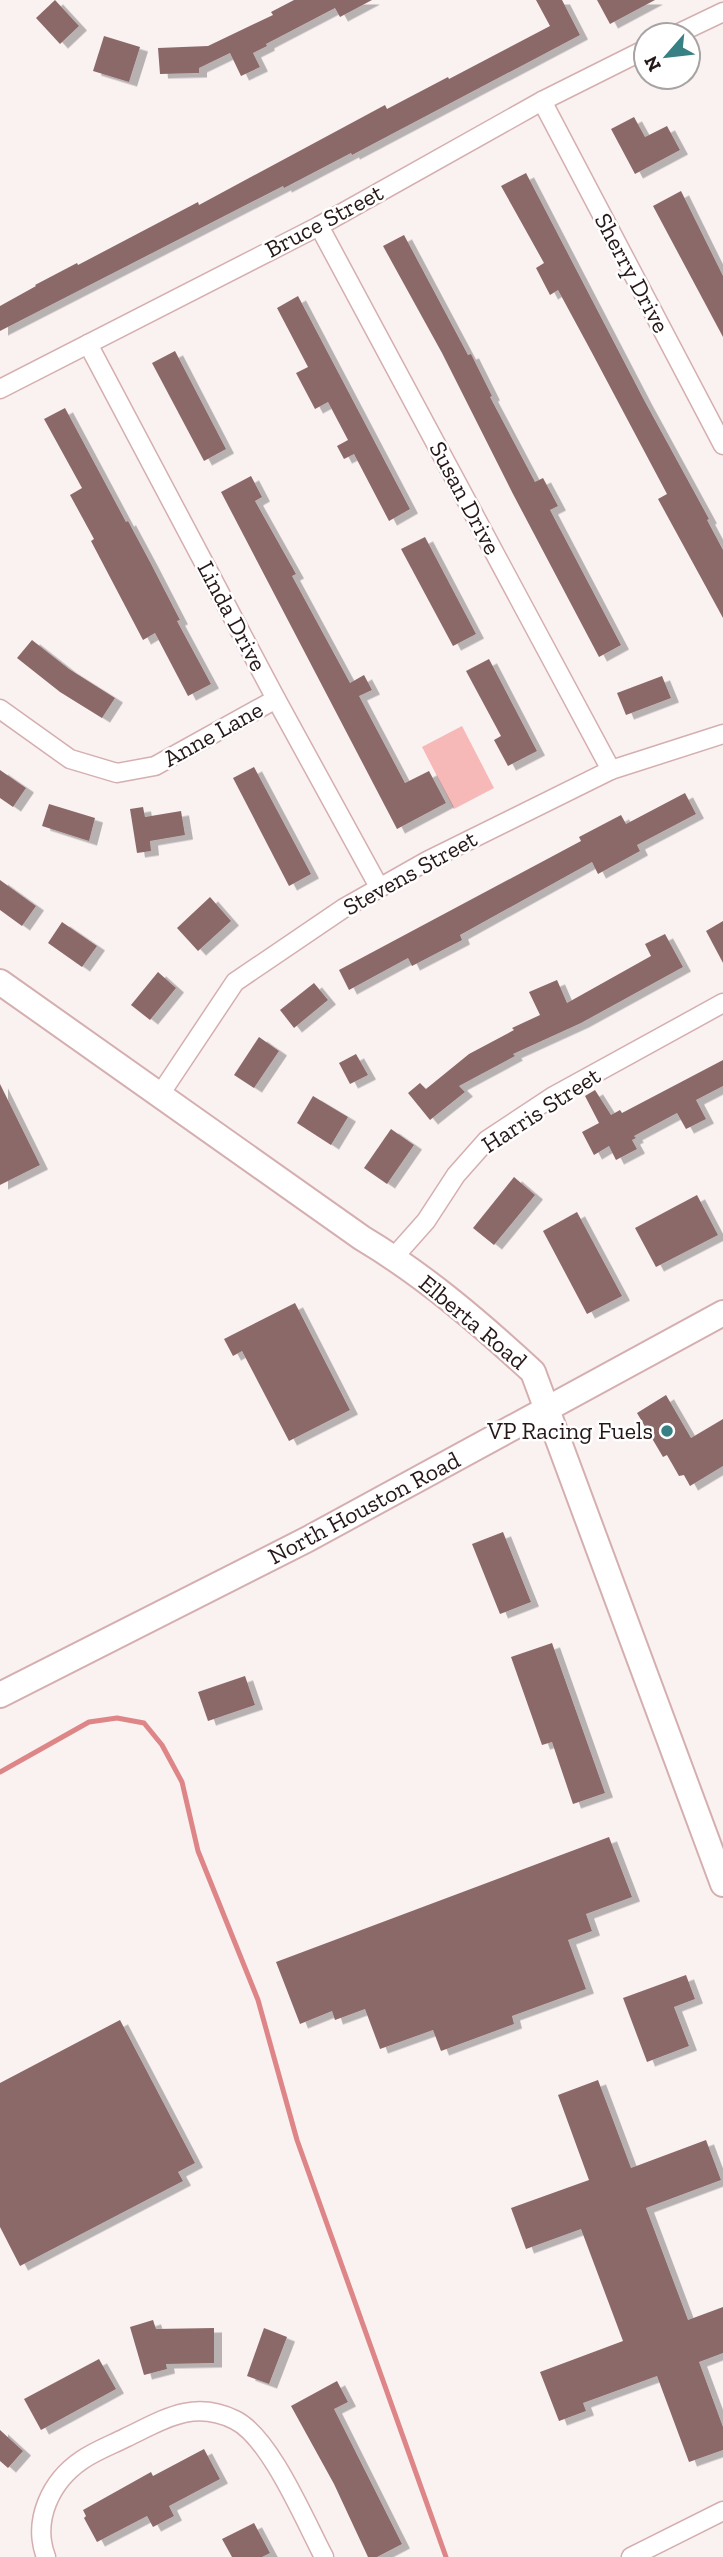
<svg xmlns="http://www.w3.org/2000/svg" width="723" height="2557" viewBox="0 0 723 2557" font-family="'Zilla Slab',serif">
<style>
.green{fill:#f7b9b8}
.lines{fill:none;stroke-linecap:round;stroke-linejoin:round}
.stream{stroke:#de8687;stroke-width:5}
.building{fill:#8c6969;filter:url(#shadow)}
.street-casing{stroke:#d5afaf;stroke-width:21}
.secondary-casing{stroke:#d5afaf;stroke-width:28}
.street{stroke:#fff;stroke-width:18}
.secondary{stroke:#fff;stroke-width:24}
.poi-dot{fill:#378083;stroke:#fff;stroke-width:2.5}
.labels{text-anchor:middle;stroke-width:5;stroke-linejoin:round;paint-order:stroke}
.street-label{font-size:24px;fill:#261818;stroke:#fff}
.poi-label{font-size:24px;fill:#261818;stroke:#fff;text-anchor:end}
</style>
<defs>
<filter id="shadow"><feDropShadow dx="8" dy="4.5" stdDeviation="0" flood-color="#0004"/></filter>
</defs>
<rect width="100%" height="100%" fill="#faf1f1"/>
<polygon class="green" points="462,726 494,788 454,809 422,747"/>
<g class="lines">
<polyline class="stream" points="0,1772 89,1722 117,1718 144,1723 162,1745 182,1782 198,1851 258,2000 297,2140 446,2557"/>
</g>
<g class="building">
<polygon points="55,0 79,26 60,44 36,18"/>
<polygon points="294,0 372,0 340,17 335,8 266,44 267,46 253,53 260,67 241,76 230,53 199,68 199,73 160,74 158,48 208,46 273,15 271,12"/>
<polygon points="536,0 562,0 580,35 352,155 351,153 284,188 283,186 0,331 0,306 36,286 35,285 77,263 78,265 198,202 199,205 385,105 387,109 448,77 449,79 550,26"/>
<polygon points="597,0 655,0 610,24"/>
<polygon points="104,36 140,47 129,82 93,71"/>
<polygon points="634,117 645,137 667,126 680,150 635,174 611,129"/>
<polygon points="526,173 644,400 709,519 707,520 723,550 723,618 658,499 667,494 591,351 558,290 550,295 536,268 544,263 501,186"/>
<polygon points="681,191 723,276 723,337 653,206"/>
<polygon points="404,235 468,355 471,354 492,396 490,397 535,482 543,478 558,506 550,510 621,645 599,657 513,494 442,353 383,246"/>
<polygon points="298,296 410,509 389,521 354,454 344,459 337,446 348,440 328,402 315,409 296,373 308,367 277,308"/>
<polygon points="175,351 226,449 204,461 152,363"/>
<polygon points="65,408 126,522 128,521 150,562 180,620 177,621 211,684 188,696 155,633 143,640 91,541 94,539 70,495 82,488 44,419"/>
<polygon points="251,476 262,497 255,501 296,574 292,576 350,683 364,675 372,690 359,696 405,783 429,771 446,803 397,829 221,492"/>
<polygon points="425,537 476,634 453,646 401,549"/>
<polygon points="32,640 69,669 115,698 102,718 60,692 17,658"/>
<polygon points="489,659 537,751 508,766 494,740 501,736 466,671"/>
<polygon points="662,676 671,698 626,715 617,693"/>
<polygon points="254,767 311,874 289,886 233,778"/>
<polygon points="0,770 26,788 13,807 0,798"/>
<polygon points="685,793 696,814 637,845 640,851 598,874 592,862 460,935 462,940 412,966 408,958 349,990 339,970 581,841 579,837 621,815 626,824"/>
<polygon points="49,804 95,818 89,841 42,826"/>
<polygon points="143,807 145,817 181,811 185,835 150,841 151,851 137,853 130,809"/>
<polygon points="0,880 36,906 22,926 0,910"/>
<polygon points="210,897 231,921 198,951 177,928"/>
<polygon points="723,921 723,963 706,931"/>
<polygon points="62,922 97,946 82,967 48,943"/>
<polygon points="665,934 683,967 581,1023 513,1054 515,1056 459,1086 465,1092 430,1120 408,1093 420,1083 426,1089 469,1054 514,1030 512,1028 540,1015 529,992 557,980 567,1003 651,956 645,944"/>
<polygon points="158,972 176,988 150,1020 131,1005"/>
<polygon points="314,983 328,1000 294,1028 280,1010"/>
<polygon points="259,1037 279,1051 254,1088 234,1075"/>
<polygon points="356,1054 368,1075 350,1084 339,1063"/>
<polygon points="723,1060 723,1086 696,1100 706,1119 686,1129 677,1113 634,1136 636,1138 632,1140 637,1149 616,1160 609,1146 594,1155 582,1132 599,1123 585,1096 595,1090 611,1115 620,1110 622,1113"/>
<polygon points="0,1084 40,1165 0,1185"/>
<polygon points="313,1096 348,1117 331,1145 297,1123"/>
<polygon points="391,1129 414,1145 387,1184 364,1168"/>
<polygon points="514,1177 535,1195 494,1245 473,1228"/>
<polygon points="697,1195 718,1235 656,1267 635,1228"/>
<polygon points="577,1212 622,1296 587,1314 543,1231"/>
<polygon points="295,1303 350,1410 289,1441 242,1351 233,1356 224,1339"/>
<polygon points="666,1395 691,1438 723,1419 723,1466 690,1486 684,1475 679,1476 667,1455 663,1457 637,1413"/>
<polygon points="503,1532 531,1602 500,1614 472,1544"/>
<polygon points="552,1643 605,1793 573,1804 552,1742 542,1745 511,1657"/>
<polygon points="245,1676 255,1705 208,1721 198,1692"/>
<polygon points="609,1837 632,1897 586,1914 592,1931 568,1940 586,1989 512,2016 514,2024 441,2051 433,2030 380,2049 365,2009 335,2020 332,2011 300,2024 276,1962"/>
<polygon points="686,1975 695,1999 674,2007 689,2046 647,2062 623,1998"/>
<polygon points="120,2020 195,2163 178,2172 183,2181 20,2266 0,2227 0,2083"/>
<polygon points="598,2080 631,2168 706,2140 721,2180 646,2208 688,2320 723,2307 723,2353 699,2362 723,2427 723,2450 689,2462 657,2376 583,2403 586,2411 559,2421 540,2372 623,2341 581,2229 526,2249 511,2208 589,2180 558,2095"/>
<polygon points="153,2320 156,2329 214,2328 214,2363 166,2364 167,2369 144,2375 130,2327"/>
<polygon points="264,2328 287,2337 269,2384 247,2376"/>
<polygon points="99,2359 116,2389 41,2430 24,2399"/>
<polygon points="337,2381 348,2402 334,2409 402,2544 377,2557 368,2557 334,2484 291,2406"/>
<polygon points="0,2430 23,2451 8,2468 0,2461"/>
<polygon points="204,2449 220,2479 169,2506 174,2516 153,2527 147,2516 97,2542 84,2518 86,2516 83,2510 151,2472 153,2476"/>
<polygon points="254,2523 270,2553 262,2557 232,2557 222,2539"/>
</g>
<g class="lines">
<defs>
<g id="street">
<polyline points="675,35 723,12"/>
<polyline points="542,101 723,445"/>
<polyline points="319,226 611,770"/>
<polyline points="88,344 276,699 379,887"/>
<polyline points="0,389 319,226 542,101 646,49"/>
<polyline points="0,709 70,759 117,773 155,766 276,699"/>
<polyline points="159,1096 235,982 344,908 427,861 611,770 723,734"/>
<polyline points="394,1257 426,1221 456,1175 487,1140 552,1097 723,1003"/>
<path d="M46 2557C32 2520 51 2481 82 2460 95 2451 111 2445 125 2438 163 2420 193 2399 235 2420 270 2437 305 2521 324 2557"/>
<polyline points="631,2557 723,2511"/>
</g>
<g id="secondary">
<path d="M0 982 362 1238C424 1275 480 1323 533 1372L723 1884"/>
<polyline points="0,1695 308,1539 723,1313"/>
</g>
</defs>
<use href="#street" class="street-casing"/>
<use href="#secondary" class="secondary-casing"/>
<use href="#street" class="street"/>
<use href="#secondary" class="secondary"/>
</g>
<circle class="poi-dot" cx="667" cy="1431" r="7"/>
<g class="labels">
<g class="street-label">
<text transform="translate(324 221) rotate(-28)" y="8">Bruce Street</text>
<text transform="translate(632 273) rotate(62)" y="8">Sherry Drive</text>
<text transform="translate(465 498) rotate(62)" y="8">Susan Drive</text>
<text transform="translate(232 616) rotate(62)" y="8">Linda Drive</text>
<text transform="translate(213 734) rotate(-29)" y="8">Anne Lane</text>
<text transform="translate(410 873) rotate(-29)" y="8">Stevens Street</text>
<text transform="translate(541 1110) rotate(-33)" y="8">Harris Street</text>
<text transform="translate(473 1322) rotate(40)" y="8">Elberta Road</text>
<text transform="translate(364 1508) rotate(-28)" y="8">North Houston Road</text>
</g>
<g class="poi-label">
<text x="653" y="1439">VP Racing Fuels</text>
</g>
</g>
<g transform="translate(667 56) rotate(242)"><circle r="33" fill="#ffffff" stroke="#a8a3a3" stroke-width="2"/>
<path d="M0-5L12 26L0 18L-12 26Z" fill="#378083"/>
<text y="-10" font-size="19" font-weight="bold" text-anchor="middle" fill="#261818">N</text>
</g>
</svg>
